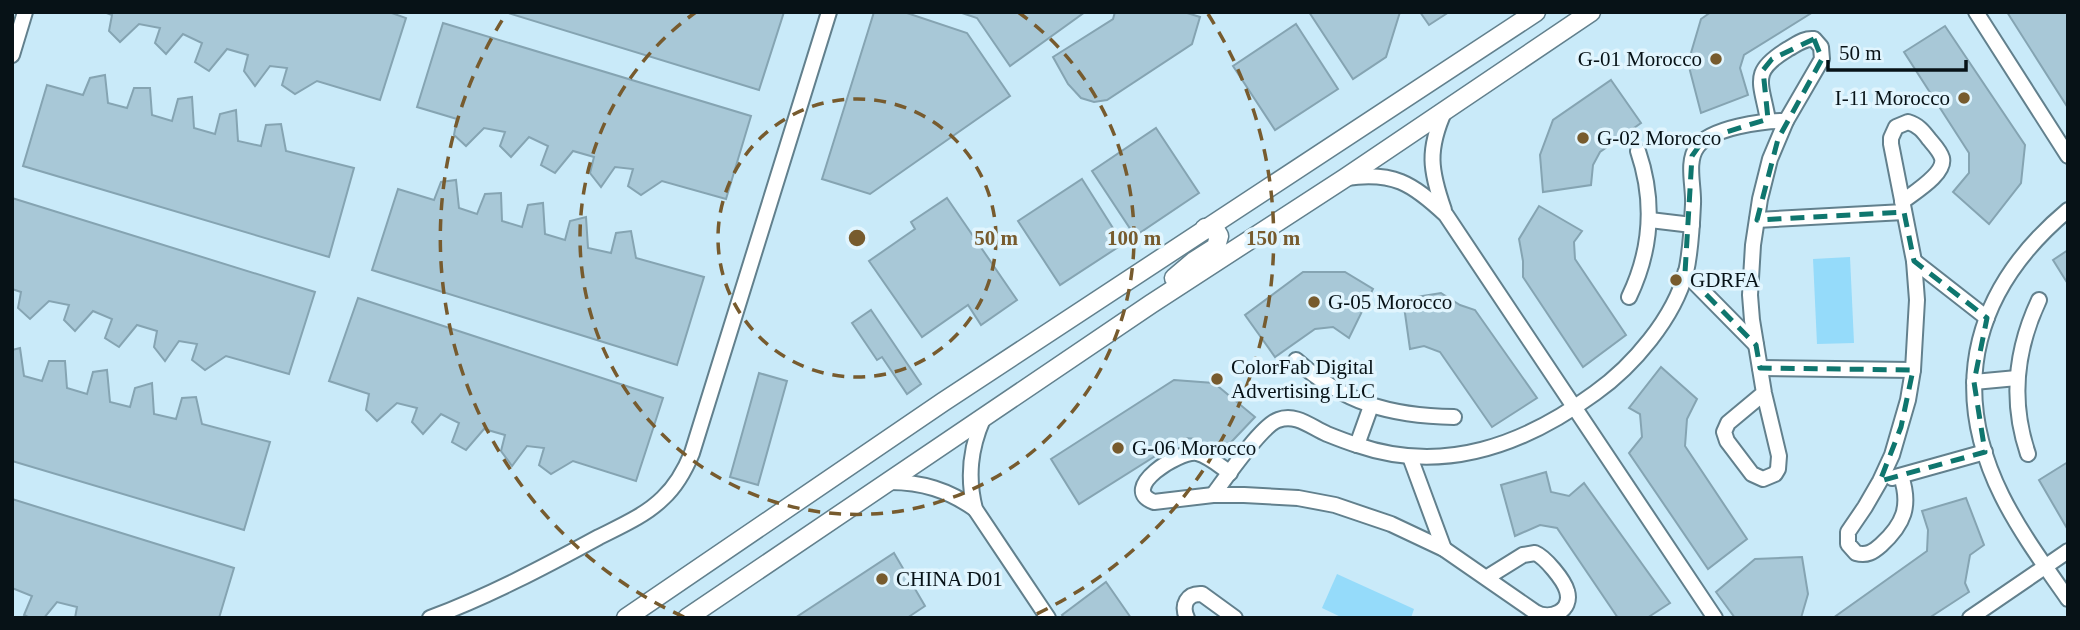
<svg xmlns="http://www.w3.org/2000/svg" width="2080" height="630" viewBox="0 0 2080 630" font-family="'Times New Roman',serif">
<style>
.green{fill:#95dbfa}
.building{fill:#a8c8d7;stroke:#85a4b2;stroke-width:2}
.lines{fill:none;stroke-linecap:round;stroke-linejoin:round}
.minor-casing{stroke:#62808d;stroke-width:18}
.tertiary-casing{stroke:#62808d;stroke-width:21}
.minor{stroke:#fff;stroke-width:14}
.tertiary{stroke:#fff;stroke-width:18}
.marked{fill:none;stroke:#0f766e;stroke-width:5;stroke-dasharray:14 9;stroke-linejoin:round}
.ring{fill:none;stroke:#775b2e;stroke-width:3.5;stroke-dasharray:12 9}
.poi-dot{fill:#775b2e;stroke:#e1f5fe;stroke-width:2.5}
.labels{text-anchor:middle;stroke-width:7;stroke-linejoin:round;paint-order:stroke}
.poi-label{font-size:21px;fill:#071217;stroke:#e1f5fe;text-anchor:start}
.centre{fill:#775b2e;stroke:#e1f5fe;stroke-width:3.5}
.ring-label{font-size:21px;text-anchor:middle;font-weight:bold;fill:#775b2e;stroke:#e1f5fe;stroke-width:7;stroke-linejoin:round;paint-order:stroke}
</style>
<rect width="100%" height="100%" fill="#c9eaf9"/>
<g class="green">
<polygon points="1850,257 1854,343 1817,344 1813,259"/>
<polygon points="1337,574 1414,609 1411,618 1343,618 1322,608"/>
</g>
<g class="building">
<polygon points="104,12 389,12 406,18 380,100 317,81 295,94 282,85 287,68 270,66 255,86 244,71 248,55 227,49 209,71 195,62 202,43 183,34 166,54 155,43 160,28 139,24 120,42 109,31 112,15"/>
<polygon points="505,12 784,12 759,90"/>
<polygon points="874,12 904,12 967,33 1010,96 870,194 822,179"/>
<polygon points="959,12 1085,12 1010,66 977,18"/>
<polygon points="1115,12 1184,12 1200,17 1192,44 1107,100 1094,102 1081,98 1068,84 1053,57 1113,19"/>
<polygon points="1309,12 1400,12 1386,57 1353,79"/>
<polygon points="1420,12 1449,12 1429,25"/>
<polygon points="1711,12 1813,12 1744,55 1740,68 1748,95 1701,113 1688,63 1701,19"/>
<polygon points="2007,12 2068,12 2068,108"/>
<polygon points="443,23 751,116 726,199 662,181 641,195 628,186 633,169 615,167 601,187 590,173 594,157 573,151 555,173 541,165 548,146 529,137 511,157 500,146 505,132 484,128 466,146 454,135 457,119 417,107"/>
<polygon points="1296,24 1338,89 1275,130 1233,66"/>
<polygon points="1945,26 2025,145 2021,183 1989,224 1953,192 1969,173 1969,153 1904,52"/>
<polygon points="105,75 108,103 127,108 134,88 150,88 152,115 172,121 178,99 192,97 194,128 215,134 220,114 236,110 238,141 261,146 266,125 281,124 286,151 354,168 329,257 23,166 47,85 83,95 90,78"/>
<polygon points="1611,80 1641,123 1600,152 1593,165 1591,185 1543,192 1540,155 1553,120"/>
<polygon points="1156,128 1199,193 1135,236 1092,171"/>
<polygon points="1082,179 1123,244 1060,285 1018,221"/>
<polygon points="456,180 459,208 477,214 485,194 501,193 502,221 522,227 528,205 543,203 545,234 565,240 570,221 586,217 588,248 611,253 616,233 631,231 636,258 704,277 677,365 372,270 398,189 434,200 441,182"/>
<polygon points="12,198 315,292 289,374 226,356 205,370 192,360 197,344 179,341 165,361 154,347 157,331 137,325 119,347 105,338 112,319 93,311 75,331 64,320 69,305 49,301 30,319 18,308 21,292 12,289"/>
<polygon points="947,198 1017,300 981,325 968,305 922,337 869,261 915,229 911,222"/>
<polygon points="1539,206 1582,231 1574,242 1575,259 1626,335 1583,367 1523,277 1523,261 1519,239"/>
<polygon points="2068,250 2068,284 2053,260"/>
<polygon points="1303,272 1345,272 1373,289 1349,338 1333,327 1315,329 1275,357 1245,315"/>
<polygon points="1441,293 1460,305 1475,310 1537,398 1492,427 1440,352 1424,346 1410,349 1403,299"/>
<polygon points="358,298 663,398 636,481 573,461 551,474 539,465 544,448 527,446 512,466 501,451 505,435 484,429 466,450 452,442 459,423 441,414 423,434 412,422 417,408 397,403 377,421 366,410 369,394 329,381"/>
<polygon points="871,310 921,384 907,394 882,357 877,360 852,323"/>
<polygon points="20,348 24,376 42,381 49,361 65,361 67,388 87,394 93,372 107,370 110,402 130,407 135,388 152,383 154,414 176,419 182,398 196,397 202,424 270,442 244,530 12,461 12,350"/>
<polygon points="1661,367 1697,399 1687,419 1685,446 1747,539 1708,569 1629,453 1642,437 1640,414 1629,408"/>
<polygon points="759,373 787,381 758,485 730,477"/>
<polygon points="1174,380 1214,383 1255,417 1217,457 1198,439 1184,438 1079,504 1051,459"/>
<polygon points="2068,462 2068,530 2039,480"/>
<polygon points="1546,472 1551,492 1569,496 1584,483 1670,603 1647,618 1618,618 1557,528 1540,525 1515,536 1501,485"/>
<polygon points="1966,498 1984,545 1970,555 1965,583 1969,592 1929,618 1833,618 1927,551 1928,530 1922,511"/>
<polygon points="12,499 234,568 219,618 75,618 77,607 57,602 44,618 30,618 24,615 32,596 12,588"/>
<polygon points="894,553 925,606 907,618 795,618"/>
<polygon points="1802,557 1808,594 1801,618 1735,618 1716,592 1755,559"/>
<polygon points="1106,582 1131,618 1064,618 1062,615"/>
</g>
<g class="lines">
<defs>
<g id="minor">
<polyline points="1976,12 2068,156"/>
<polyline points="12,55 25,12"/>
<path d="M1346 178C1393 171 1412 183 1446 215L1715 618"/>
<path d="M1444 210C1430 170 1427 150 1445 110"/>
<path d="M2068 210C1976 287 1947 385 2002 496 2020 532 2045 566 2068 599"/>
<polyline points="1650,220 1692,225"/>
<polyline points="1757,220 1904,212"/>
<polyline points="1914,261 1987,318"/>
<polyline points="1685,273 1756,345"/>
<path d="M1629 297C1652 249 1655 201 1638 151"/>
<path d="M1296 360C1344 403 1390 416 1454 417"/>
<polyline points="1760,368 1913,370"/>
<polyline points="1974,382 2017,378"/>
<path d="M1764 393 1728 423 1724 432 1727 441 1752 474 1763 479 1775 474 1778 469 1779 456 1764 393 1752 320 1750 295 1753 245 1760 199 1770 159 1786 121 1822 59 1821 47 1814 39C1804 38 1797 44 1788 49 1750 72 1761 81 1768 120"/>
<path d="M983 419C970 449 967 477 975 509L1048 618"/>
<polyline points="1357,445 1371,406"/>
<path d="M2028 454C2010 401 2015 351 2039 300"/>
<polyline points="1410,457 1444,549"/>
<path d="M1230 473C1220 466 1209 456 1197 453 1179 450 1118 489 1154 502L1213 495H1244L1298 498 1335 505 1391 524 1444 549 1535 612C1550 621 1573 611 1567 591 1564 580 1545 557 1535 553L1523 555 1486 578"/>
<path d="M1901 476C1911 506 1904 524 1881 545 1873 552 1867 556 1856 553L1848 544V532L1865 507 1880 481 1892 455 1908 400 1913 370 1917 300 1914 261 1891 144V138L1896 127 1908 122C1918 125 1923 131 1929 139 1934 145 1940 151 1942 158 1946 174 1913 193 1902 202"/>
<polyline points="1892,478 1985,452"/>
<path d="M890 482C922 482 948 490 975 509"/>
<path d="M1213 495C1225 479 1261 426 1278 420 1296 413 1311 427 1327 434 1337 438 1347 442 1357 445 1444 475 1524 445 1595 393 1633 366 1674 318 1686 272 1691 250 1692 226 1693 204 1694 186 1686 162 1697 147 1710 128 1764 120 1786 121"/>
<path d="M430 618C489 596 544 567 599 537 621 526 646 515 663 498 677 485 685 470 692 453L829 12"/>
<path d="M1187 618C1181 605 1187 593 1202 594L1235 618"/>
<polyline points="1970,618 2068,551"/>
</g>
<g id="tertiary">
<polyline points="1174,278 1194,261 1216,247 1219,236 1216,231 1205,228"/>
<polyline points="626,618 943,402 1536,12"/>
<polyline points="687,618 1151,304 1345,178 1591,12"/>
</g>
</defs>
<use href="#minor" class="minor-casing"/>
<use href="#tertiary" class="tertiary-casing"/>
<use href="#minor" class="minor"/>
<use href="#tertiary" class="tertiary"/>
</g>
<path class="marked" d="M1814 39 1822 59 1778 139 1757 220 1904 212 1914 261 1987 318 1974 382 1985 452 1880 481 1901 427 1913 370 1760 368 1756 345 1685 273 1692 156 1704 139 1768 119 1763 70 1772 59Z"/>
<g class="ring">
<circle cx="857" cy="238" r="139"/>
<path d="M1018 12A277 277 0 1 1 696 12"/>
<path d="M684 617A416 416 0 0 1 506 14M1208 14A416 416 0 0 1 1030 617"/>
</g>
<g class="poi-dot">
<circle cx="1716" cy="59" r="7"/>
<circle cx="1964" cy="98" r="7"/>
<circle cx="1583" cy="138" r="7"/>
<circle cx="1676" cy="280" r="7"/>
<circle cx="1314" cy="302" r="7"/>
<circle cx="1217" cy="379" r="7"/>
<circle cx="1118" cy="448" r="7"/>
<circle cx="882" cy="579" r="7"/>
</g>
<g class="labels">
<g class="poi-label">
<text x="1702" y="66" text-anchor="end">G-01 Morocco</text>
<text x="1950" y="105" text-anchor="end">I-11 Morocco</text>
<text x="1597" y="145">G-02 Morocco</text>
<text x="1690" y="287">GDRFA</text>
<text x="1328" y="309">G-05 Morocco</text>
<text x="1231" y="374">ColorFab Digital<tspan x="1231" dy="24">Advertising LLC</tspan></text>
<text x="1132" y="455">G-06 Morocco</text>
<text x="896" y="586">CHINA D01</text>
</g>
</g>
<circle cx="857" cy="238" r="10" class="centre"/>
<g class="ring-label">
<text x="996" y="245">50 m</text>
<text x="1134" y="245">100 m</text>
<text x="1273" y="245">150 m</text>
</g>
<rect width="2080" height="630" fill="none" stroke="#071217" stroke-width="28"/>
<path d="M1828 60v10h138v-10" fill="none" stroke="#071217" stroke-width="3.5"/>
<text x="1839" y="60" font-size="21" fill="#071217" stroke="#e1f5fe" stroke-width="5" paint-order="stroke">50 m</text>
</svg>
